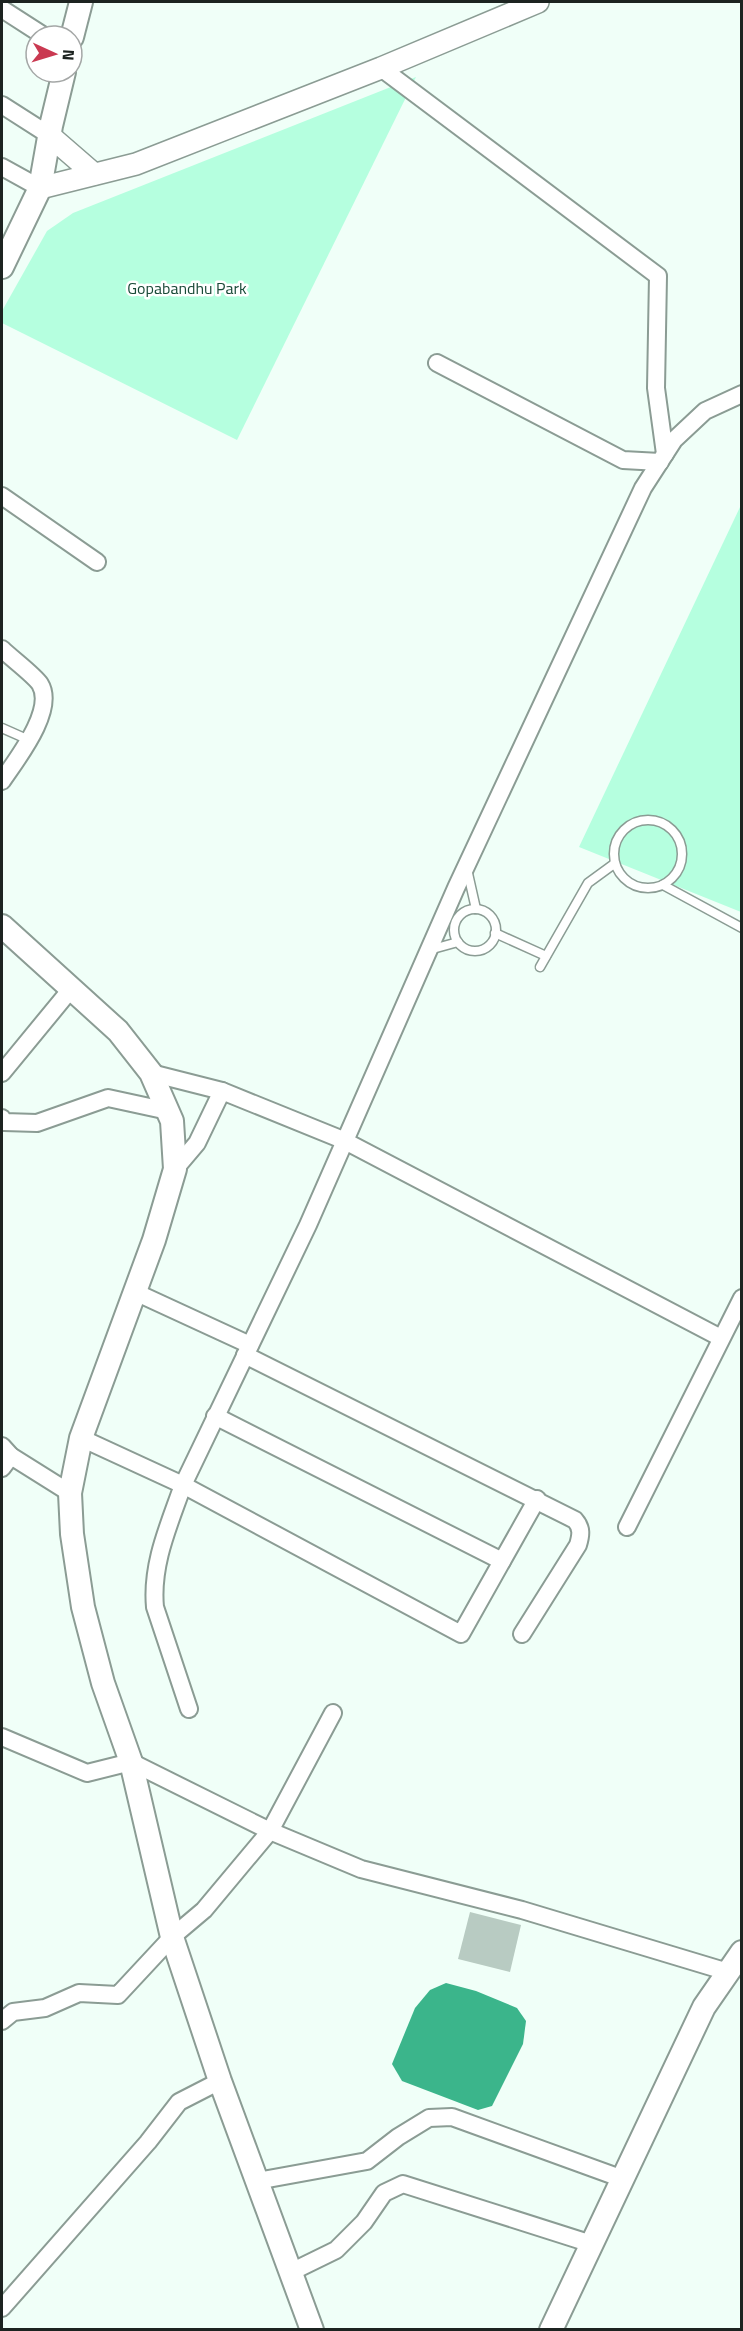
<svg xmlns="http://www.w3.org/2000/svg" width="743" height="2331" viewBox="0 0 743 2331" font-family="'Titillium Web',sans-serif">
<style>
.green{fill:#b5ffdf}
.water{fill:#3bb58b}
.building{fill:#b8cbc2}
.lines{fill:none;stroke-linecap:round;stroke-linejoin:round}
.service-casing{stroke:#8b9c94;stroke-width:11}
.minor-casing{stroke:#8b9c94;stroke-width:20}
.tertiary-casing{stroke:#8b9c94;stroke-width:24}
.secondary-casing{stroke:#8b9c94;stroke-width:26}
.service{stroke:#fff;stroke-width:8}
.minor{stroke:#fff;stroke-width:16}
.tertiary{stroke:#fff;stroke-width:21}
.secondary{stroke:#fff;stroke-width:22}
.labels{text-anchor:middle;stroke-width:5;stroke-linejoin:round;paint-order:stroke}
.park-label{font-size:16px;fill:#184937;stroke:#fff}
</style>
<rect width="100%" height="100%" fill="#f0fff8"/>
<g class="green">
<polygon points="416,77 237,440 2,323 2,311 47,231 73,213"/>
<polygon points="741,505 741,912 579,847"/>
</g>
<polygon class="water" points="446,1983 476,1991 517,2008 526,2021 523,2044 492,2106 478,2110 402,2081 392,2064 415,2008 430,1990"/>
<polygon class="building" points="470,1912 521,1925 510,1972 458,1959"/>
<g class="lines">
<defs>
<g id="service">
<polyline points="2,728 29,740"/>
<circle cx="648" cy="854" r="34"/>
<polyline points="467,869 476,909"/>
<polyline points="663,885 742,928"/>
<circle cx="475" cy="930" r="21"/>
<polyline points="495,933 546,956"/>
<polyline points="429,950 458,942"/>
<polyline points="540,967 588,883 614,864"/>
</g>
<g id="minor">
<polyline points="2,9 44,36"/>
<polyline points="381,68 658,276 656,388 665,454"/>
<polyline points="2,105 49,135"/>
<polyline points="2,167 40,188"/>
<polyline points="437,363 623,460 660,462"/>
<polyline points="2,496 97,562"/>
<path d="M2 649C11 658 34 675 40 684 56 710 16 760 2 781"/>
<polyline points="2,1073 71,989"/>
<polyline points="151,1073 222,1091 343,1140 721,1338"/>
<polyline points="2,1118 4,1122 37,1123 108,1098 168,1111"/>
<polyline points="175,1169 197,1143 222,1091"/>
<polyline points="135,1292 250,1345"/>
<path d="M245 1355 575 1520C582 1528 581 1535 578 1545L522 1634"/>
<polyline points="215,1416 502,1561"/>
<polyline points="81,1438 183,1485 308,1225 456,888 643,488 674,440 705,411 742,394"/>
<polyline points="2,1446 11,1456 70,1493"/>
<polyline points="2,1468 11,1456"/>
<polyline points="627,1527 742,1298"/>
<path d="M189 1709 155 1607C151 1564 169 1525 183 1485L461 1634 537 1499"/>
<polyline points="2,1737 87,1773 131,1762 270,1831 361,1869 522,1910 728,1972"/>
<polyline points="2,2021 13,2012 45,2008 79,1993 118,1995 172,1937 204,1910 270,1831 333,1713"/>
<polyline points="257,2181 367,2161 398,2137 429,2118 452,2117 623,2179"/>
<polyline points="291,2272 336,2250 364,2222 384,2193 403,2184 592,2244"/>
<polyline points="2,2308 148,2142 179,2102 220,2081"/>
</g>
<g id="tertiary">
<polyline points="49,135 94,174"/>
<polyline points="40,188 136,164 381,68 538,2"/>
</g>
<g id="secondary">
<polyline points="72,37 81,2"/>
<polyline points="2,267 40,188 51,126 64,72"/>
<polyline points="2,926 118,1031 151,1073 172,1121 175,1169 154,1240 81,1438 70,1493 72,1534 83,1607 103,1683 131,1762 172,1937 220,2081 312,2330"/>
<polyline points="551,2330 704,2007 742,1952"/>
</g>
</defs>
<use href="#service" class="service-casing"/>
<use href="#minor" class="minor-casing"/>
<use href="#tertiary" class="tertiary-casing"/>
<use href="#secondary" class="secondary-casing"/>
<use href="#service" class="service"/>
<use href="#minor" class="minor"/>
<use href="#tertiary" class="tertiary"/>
<use href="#secondary" class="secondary"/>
</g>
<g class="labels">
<g class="park-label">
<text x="187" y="294">Gopabandhu Park</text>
</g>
</g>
<rect width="743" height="2331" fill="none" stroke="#1c2320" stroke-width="6"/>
<g transform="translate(54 54) rotate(94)"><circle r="28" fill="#ffffff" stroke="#a4a7a6" stroke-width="1.5"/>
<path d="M0-4.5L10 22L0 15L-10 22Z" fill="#ca3951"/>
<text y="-9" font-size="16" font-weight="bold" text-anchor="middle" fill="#1c2320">N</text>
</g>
</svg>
